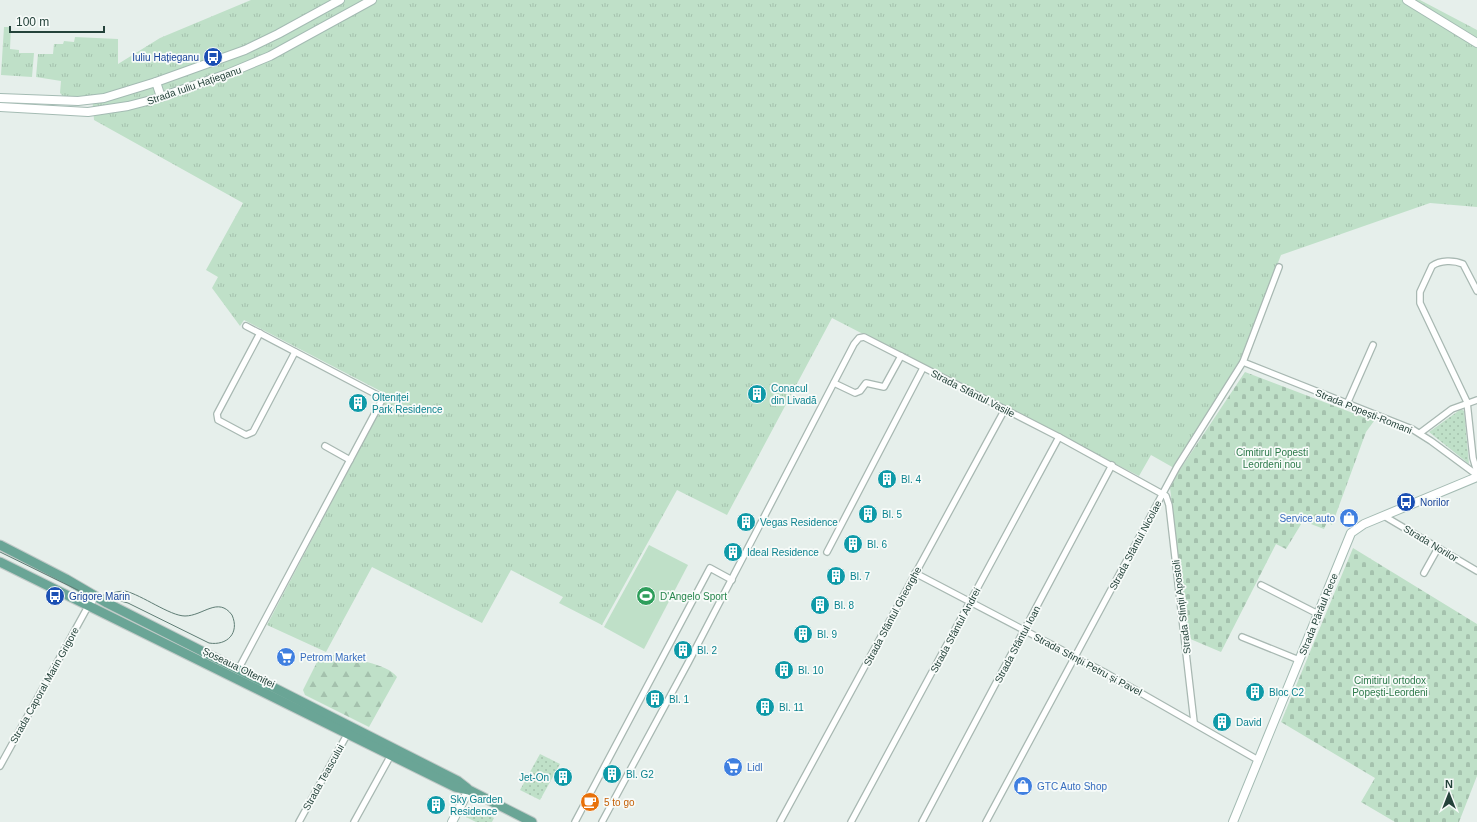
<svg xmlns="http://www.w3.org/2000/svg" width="1477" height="822" viewBox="0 0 1477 822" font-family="Helvetica,sans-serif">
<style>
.grass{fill:url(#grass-tufts)}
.forest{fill:url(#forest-firs)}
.cemetery{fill:url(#cemetery-stones)}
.park{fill:url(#park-dots)}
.garden{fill:#bfe0c8}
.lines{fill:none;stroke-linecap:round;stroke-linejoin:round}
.street-casing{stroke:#a8b8b2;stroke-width:8}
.secondary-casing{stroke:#a4bbb3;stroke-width:10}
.primary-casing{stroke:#c2cac8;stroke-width:11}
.street{stroke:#fff;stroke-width:5.5}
.secondary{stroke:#fff;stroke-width:8}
.primary{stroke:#6aa596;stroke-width:9}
.tram{stroke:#5f7d75;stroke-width:1}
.labels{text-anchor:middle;stroke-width:3.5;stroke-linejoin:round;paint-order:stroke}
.transit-label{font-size:10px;fill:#164399;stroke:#f7fbf9;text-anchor:start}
.street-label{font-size:10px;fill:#24423a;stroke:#f7fbf9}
.culture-label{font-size:10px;fill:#0d838f;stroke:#f7fbf9;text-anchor:start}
.park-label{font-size:10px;fill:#2d7a4b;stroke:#f7fbf9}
.shop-label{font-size:10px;fill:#366cbe;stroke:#f7fbf9;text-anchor:start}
.leisure-label{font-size:10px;fill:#27864d;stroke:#f7fbf9;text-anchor:start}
.food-label{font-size:10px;fill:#c56008;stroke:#f7fbf9;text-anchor:start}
</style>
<defs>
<pattern id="grass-tufts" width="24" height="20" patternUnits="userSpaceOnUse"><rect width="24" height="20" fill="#bfe0c8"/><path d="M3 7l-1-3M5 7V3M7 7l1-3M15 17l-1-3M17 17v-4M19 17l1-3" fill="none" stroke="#a4c1ad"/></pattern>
<pattern id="forest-firs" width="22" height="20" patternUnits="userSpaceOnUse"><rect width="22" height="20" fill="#bfe0c8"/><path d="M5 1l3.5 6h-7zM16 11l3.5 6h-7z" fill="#a4c1ad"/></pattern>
<pattern id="cemetery-stones" width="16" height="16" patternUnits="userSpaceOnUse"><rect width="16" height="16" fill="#bfe0c8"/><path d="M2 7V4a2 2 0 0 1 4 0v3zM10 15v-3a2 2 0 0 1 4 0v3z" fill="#a4c1ad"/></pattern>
<pattern id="park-dots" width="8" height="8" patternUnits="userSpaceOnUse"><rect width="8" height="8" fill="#bfe0c8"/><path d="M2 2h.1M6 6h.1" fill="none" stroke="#a4c1ad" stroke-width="1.8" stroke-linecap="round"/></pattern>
</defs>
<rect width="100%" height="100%" fill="#e6efeb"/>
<g class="grass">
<polygon points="251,0 1420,0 1477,30 1477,207 1430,203 1281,255 1238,365 1174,468 1151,455 1139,476 832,318 727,515 677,490 602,625 559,603 563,597 511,570 482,623 372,567 326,652 267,625 388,395 244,320 240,326 212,288 218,277 206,270 243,203 94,120 92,96 63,96 60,93 61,81 36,77 38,54 53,54 54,44 63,44 64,41 74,42 75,37 118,39 118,64 160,38"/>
<polygon points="4,27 11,27 10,49 19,50 19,53 34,53 32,77 1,75"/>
</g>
<path class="forest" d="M334 655C350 659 387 663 397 677L369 727 305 695 303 690 320 656Z"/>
<g class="cemetery">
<polygon points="1245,372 1374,421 1366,432 1332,525 1327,522 1324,529 1303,521 1286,549 1276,544 1221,652 1188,638 1170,488 1179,471"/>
<polygon points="1353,548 1477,624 1477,776 1459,822 1395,822 1361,802 1375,778 1281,722"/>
</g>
<g class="park">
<polygon points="1461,409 1464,411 1469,464 1429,432"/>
<polygon points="540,754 560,764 540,800 520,790"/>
<polygon points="471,807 494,818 492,822 476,822 466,817"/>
</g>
<polygon class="garden" points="649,545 688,565 644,649 604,627"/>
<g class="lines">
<defs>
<g id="street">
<path d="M1477 291 1463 264C1454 260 1440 260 1432 266L1420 292V303L1467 402 1473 458 1477 472"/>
<polyline points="260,333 217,414 218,420 246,435 253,432 295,352"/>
<polyline points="1243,362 1412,429 1431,441 1477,475"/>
<polyline points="834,383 855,393 860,391 866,383 884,387 901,356"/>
<polyline points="1347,404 1373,345"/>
<polyline points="1420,433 1452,409 1477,400"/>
<polyline points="325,446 350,460"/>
<polyline points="1384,516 1477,571"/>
<polyline points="827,552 923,368"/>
<polyline points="915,573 1104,672 1258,760"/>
<polyline points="1424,573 1438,548"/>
<polyline points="1261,585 1318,614"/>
<polyline points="1242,637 1299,660"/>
<polyline points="239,668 383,398 246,326"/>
<polyline points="0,766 86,610 96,597"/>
<polyline points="299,822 349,731"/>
<polyline points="354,822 391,755"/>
<polyline points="575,822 710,568 732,580"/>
<polyline points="602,822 688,663 854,344 859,338 864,337 1059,437 1166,496 1169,505 1194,722"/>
<polyline points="780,822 1005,409"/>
<polyline points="851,822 1059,437"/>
<polyline points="922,822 1112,465"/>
<polyline points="986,822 1177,467 1243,362 1279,267"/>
</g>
<g id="secondary">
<polyline points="1407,0 1477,43"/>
<polyline points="156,82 161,97"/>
<polyline points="0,98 78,101 104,98 156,82 245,50 278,34 340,0"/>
<polyline points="0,107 88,112 128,106 155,99 227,74 270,56 372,0"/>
<polyline points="452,822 469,790"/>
<polyline points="1233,822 1351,533 1364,524 1477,477"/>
</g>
<g id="primary">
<polyline points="0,545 66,579 107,603 458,781 467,788"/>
<polyline points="0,562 455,787 469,790 532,822"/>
</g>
</defs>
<use href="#street" class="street-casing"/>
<use href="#secondary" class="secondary-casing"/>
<use href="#primary" class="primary-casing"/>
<use href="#street" class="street"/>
<use href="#secondary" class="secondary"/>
<use href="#primary" class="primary"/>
<path class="tram" d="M0 552 90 596C102 598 113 591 125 591 142 595 170 616 185 616 203 616 218 596 232 615 240 633 227 646 209 643L128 603 109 598"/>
</g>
<defs>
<symbol id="bus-disc" viewBox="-11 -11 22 22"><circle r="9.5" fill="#1a4fb4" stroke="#f7fbf9"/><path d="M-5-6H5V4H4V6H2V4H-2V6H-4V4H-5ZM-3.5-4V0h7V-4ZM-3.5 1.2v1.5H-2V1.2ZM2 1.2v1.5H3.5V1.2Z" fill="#fff"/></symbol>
<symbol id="building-disc" viewBox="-11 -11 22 22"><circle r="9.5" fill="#0f9aa8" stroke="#f7fbf9"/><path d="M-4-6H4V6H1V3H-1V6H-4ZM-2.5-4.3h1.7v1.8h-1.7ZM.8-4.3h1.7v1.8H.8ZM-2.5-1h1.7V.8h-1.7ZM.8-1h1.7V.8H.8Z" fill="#fff"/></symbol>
<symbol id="shop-disc" viewBox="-11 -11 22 22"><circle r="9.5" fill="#3f7fe0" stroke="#f7fbf9"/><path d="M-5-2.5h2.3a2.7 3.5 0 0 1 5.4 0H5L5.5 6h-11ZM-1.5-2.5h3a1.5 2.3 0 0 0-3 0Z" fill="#fff"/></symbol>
<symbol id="stadium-disc" viewBox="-11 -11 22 22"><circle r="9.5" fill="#2e9e5b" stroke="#f7fbf9"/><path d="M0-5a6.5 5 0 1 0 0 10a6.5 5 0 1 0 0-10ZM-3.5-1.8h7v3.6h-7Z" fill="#fff"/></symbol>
<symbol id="supermarket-disc" viewBox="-11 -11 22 22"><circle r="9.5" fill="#3f7fe0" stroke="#f7fbf9"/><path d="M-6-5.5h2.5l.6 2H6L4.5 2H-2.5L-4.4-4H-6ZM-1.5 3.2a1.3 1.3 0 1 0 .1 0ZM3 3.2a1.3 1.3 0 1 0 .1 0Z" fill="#fff"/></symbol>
<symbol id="cafe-disc" viewBox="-11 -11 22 22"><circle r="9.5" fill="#e8710a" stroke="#f7fbf9"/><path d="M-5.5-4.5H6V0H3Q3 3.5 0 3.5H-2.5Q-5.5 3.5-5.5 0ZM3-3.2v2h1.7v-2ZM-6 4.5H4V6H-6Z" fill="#fff"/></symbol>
</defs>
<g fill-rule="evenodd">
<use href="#bus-disc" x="202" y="46" width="22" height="22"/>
<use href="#building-disc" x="746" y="383" width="22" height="22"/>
<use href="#building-disc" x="347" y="392" width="22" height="22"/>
<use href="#building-disc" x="876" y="468" width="22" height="22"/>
<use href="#bus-disc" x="1395" y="491" width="22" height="22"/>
<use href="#building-disc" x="857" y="503" width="22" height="22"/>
<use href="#shop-disc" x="1338" y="507" width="22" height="22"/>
<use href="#building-disc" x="735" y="511" width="22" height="22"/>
<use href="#building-disc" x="842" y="533" width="22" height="22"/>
<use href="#building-disc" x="722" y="541" width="22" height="22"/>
<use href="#building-disc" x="825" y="565" width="22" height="22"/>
<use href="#bus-disc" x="44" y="585" width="22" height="22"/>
<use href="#stadium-disc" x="635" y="585" width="22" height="22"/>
<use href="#building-disc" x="809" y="594" width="22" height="22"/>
<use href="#building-disc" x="792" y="623" width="22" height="22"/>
<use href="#building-disc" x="672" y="639" width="22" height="22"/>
<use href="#supermarket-disc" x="275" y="646" width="22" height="22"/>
<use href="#building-disc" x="773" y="659" width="22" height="22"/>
<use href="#building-disc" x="1244" y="681" width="22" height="22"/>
<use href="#building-disc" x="644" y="688" width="22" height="22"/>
<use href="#building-disc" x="754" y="696" width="22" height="22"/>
<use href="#building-disc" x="1211" y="711" width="22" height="22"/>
<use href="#supermarket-disc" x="722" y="756" width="22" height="22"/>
<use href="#building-disc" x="601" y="763" width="22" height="22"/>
<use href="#building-disc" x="552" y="766" width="22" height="22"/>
<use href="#shop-disc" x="1012" y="775" width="22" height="22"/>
<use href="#cafe-disc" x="579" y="791" width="22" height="22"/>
<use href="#building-disc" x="425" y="794" width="22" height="22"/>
</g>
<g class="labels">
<g class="transit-label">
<text x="199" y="61" text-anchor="end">Iuliu Hațieganu</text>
<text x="1420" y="506">Norilor</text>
<text x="69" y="600">Grigore Marin</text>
</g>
<g class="street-label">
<text transform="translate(194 85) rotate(-19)" y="4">Strada Iuliu Hațieganu</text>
<text transform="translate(973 393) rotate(27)" y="4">Strada Sfântul Vasile</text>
<text transform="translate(1364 411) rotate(22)" y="4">Strada Popești-Romani</text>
<text transform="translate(1431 543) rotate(31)" y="4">Strada Norilor</text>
<text transform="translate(1135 545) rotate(-62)" y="4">Strada Sfântul Nicolae</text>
<text transform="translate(1181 607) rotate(-97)" y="4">Strada Sfinții Apostoli</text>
<text transform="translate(1318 614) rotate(-68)" y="4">Strada Pârâul Rece</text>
<text transform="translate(892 616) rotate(-62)" y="4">Strada Sfântul Gheorghe</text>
<text transform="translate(955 630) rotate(-62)" y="4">Strada Sfântul Andrei</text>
<text transform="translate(1017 644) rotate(-62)" y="4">Strada Sfântul Ioan</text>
<text transform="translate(1088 664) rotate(28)" y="4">Strada Sfinții Petru și Pavel</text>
<text transform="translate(239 667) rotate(26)" y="4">Șoseaua Olteniței</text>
<text transform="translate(44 685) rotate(-61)" y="4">Strada Caporal Marin Grigore</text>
<text transform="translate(323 777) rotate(-61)" y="4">Strada Teascului</text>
</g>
<g class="culture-label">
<text x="771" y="392">Conacul<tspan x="771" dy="12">din Livadă</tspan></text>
<text x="372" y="401">Olteniței<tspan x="372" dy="12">Park Residence</tspan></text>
<text x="901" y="483">Bl. 4</text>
<text x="882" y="518">Bl. 5</text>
<text x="760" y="526">Vegas Residence</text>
<text x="867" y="548">Bl. 6</text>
<text x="747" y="556">Ideal Residence</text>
<text x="850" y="580">Bl. 7</text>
<text x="834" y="609">Bl. 8</text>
<text x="817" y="638">Bl. 9</text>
<text x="697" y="654">Bl. 2</text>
<text x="798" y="674">Bl. 10</text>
<text x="1269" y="696">Bloc C2</text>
<text x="669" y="703">Bl. 1</text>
<text x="779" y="711">Bl. 11</text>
<text x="1236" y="726">David</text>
<text x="626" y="778">Bl. G2</text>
<text x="549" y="781" text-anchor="end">Jet-On</text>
<text x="450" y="803">Sky Garden<tspan x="450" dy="12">Residence</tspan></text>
</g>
<g class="park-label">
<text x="1272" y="456">Cimitirul Popesti<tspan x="1272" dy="12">Leordeni nou</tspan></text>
<text x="1390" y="684">Cimitirul ortodox<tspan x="1390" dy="12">Popești-Leordeni</tspan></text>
</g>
<g class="shop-label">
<text x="1335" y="522" text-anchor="end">Service auto</text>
<text x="300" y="661">Petrom Market</text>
<text x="747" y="771">Lidl</text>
<text x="1037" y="790">GTC Auto Shop</text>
</g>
<g class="leisure-label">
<text x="660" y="600">D'Angelo Sport</text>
</g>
<g class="food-label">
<text x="604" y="806">5 to go</text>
</g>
</g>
<g transform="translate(1449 794)" stroke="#f7fbf9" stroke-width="3" paint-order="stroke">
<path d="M0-3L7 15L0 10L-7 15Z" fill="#24423a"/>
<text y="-6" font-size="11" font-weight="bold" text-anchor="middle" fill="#24423a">N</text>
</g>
<path d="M10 26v6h94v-6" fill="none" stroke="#24423a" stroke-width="2"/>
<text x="16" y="26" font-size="12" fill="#24423a" stroke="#f7fbf9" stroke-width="3" paint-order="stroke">100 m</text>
</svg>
